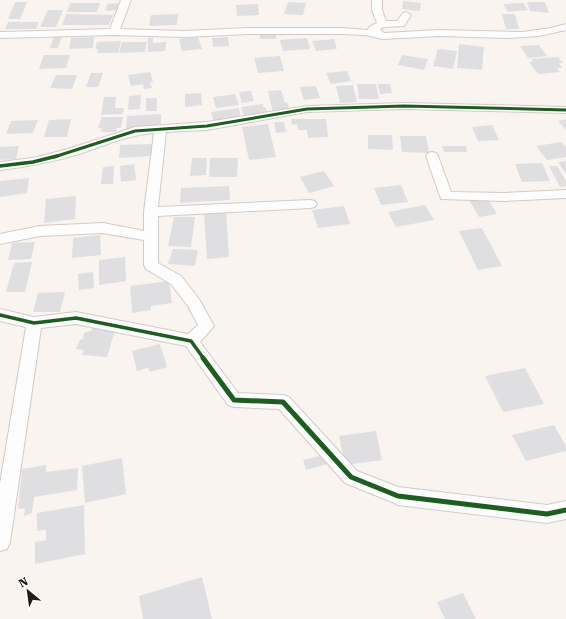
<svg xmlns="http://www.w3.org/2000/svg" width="566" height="619" viewBox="0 0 566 619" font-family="'Roboto Serif',serif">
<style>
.building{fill:#dfdee0}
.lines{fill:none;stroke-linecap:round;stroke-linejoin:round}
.minor-casing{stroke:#d1cac5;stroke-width:2}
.minor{fill:#fefdfd;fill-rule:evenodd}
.cycleway-far2-casing{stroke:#fff;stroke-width:5}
.cycleway-far1-casing{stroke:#fff;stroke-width:6}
.cycleway-casing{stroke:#fff;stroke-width:8}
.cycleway-far2{stroke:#1b5e20;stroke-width:3}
.cycleway-far1{stroke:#1b5e20;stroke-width:3.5}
.cycleway{stroke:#1b5e20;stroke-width:5}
</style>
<rect width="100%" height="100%" fill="#faf4f0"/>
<g class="building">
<polygon points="403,1 421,3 420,11 402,9"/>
<polygon points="15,2 27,2 20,19 8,19"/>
<polygon points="288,2 306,3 303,15 284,14"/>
<polygon points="527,2 545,2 549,13 530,11"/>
<polygon points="70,3 100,3 97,12 67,12"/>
<polygon points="118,3 118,10 106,11 107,4"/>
<polygon points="523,3 528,10 508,12 503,4"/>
<polygon points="258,4 259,15 237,16 236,5"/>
<polygon points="48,10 63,10 56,27 40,27"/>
<polygon points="66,14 113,15 109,25 62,25"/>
<polygon points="178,14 177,25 149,26 151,15"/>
<polygon points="502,14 515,14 519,29 506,29"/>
<polygon points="8,22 39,22 36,29 5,29"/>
<rect x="260" y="33" width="16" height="6"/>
<polygon points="54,36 62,36 58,48 50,48"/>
<polygon points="94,37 93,48 69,49 71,38"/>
<polygon points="198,37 202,49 182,51 179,39"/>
<polygon points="228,37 229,46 213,47 212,38"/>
<polygon points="148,38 153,38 153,43 166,42 165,51 148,52"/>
<polygon points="307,38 310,49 283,51 280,40"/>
<polygon points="334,39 337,49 316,51 312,41"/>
<polygon points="121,41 118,53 97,53 98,49 95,49 97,42"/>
<polygon points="122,42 147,42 145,52 119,53"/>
<polygon points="459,44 484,47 482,70 457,68"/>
<polygon points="539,45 547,56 528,58 520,46"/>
<polygon points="438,49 457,51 453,69 433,66"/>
<polygon points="44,55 70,55 66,68 39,69"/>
<polygon points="402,55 428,59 424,70 398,65"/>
<polygon points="280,56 284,71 258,73 254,58"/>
<polygon points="558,57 563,63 559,63 562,68 557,68 560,72 538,74 529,62 533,62 531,59"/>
<polygon points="347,71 351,81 331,84 326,73"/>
<polygon points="150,72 153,82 150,83 152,88 144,89 143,84 131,86 128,75"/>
<polygon points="91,73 103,73 98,87 86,87"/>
<polygon points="56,75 77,75 72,89 50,88"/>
<polygon points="357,84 376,84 379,99 359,99"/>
<polygon points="378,84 390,84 392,93 380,94"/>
<polygon points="353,85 357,102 340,103 336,86"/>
<polygon points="316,86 320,98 304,100 300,87"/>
<polygon points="281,90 285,103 287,102 290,112 273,113 268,91"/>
<polygon points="251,91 254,101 242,103 239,92"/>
<polygon points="201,93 202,105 185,107 185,94"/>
<polygon points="235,94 239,105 216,108 213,97"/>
<polygon points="141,95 140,109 128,110 129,96"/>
<polygon points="104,97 116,97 115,108 124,108 123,114 101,115"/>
<rect x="146" y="98" width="11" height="13"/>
<polygon points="263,104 263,107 265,107 268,114 244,117 241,107"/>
<polygon points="239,108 241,119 214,122 211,112"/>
<polygon points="161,114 161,127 126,129 127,116"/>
<polygon points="102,117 123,117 121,128 117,128 116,132 101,132 102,128 98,128"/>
<polygon points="71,119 67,137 44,137 49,120"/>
<polygon points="291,119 326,119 328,137 308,138 307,130 298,130 297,124 292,125"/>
<polygon points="566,119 566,130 558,121"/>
<polygon points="38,120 33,133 6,134 11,121"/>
<polygon points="274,122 284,122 286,132 276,133"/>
<polygon points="268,124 276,157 249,160 242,127"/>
<polygon points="492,125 499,140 478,141 472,127"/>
<polygon points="368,135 392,135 393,150 368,149"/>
<polygon points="400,136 426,136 429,153 402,152"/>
<polygon points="561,142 566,147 566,157 547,160 536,146"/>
<polygon points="152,144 151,156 119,158 120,145"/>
<polygon points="19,146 16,159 0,160 0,147"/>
<polygon points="442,146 466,146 467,152 444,152"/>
<polygon points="192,158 207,158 206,175 190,176"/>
<polygon points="210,158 238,158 237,177 209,177"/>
<polygon points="566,161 566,174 558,162"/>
<polygon points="542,163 550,181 522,182 515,164"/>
<polygon points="134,164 136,180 121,182 120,166"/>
<polygon points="114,166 113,184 101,184 103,167"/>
<polygon points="549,166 557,166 566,181 566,186 560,187"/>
<polygon points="324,171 334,186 309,193 300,177"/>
<polygon points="29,178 27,193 0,197 0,181"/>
<polygon points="401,185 408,202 381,205 374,188"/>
<polygon points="229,186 230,200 180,203 181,188"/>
<polygon points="76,196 75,219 44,223 46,199"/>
<polygon points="487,197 497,214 479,217 469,200"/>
<polygon points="425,205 434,220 396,227 388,212"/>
<polygon points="344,206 350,224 318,228 312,210"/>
<polygon points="226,211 229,257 207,259 204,213"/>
<polygon points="174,217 195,217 191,247 168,246"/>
<polygon points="482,228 502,266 478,270 459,231"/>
<polygon points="100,235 101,255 72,258 73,238"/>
<polygon points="35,242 31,259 8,260 12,243"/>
<polygon points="173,249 198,250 195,266 168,264"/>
<polygon points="125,257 126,281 99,285 99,260"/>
<polygon points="32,262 25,292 6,292 14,263"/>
<polygon points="93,272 94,288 79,290 78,274"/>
<polygon points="169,281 172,303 151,306 151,310 132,313 130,286"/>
<polygon points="65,292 60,312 33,312 38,293"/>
<polygon points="92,328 115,330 107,357 82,355 84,350 76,349 80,340 83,339 84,333 91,331"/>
<polygon points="160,344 167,367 150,372 148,368 137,371 132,351"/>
<polygon points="525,368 544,404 503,412 485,376"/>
<polygon points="554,425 566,446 566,451 526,461 512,435"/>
<polygon points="376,431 382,460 345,465 339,436"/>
<polygon points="325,455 328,464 306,470 303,460"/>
<polygon points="122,458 126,494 85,503 82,466"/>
<polygon points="46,465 46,472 78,468 77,490 34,497 32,513 24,516 25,508 18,509 22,469"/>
<polygon points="84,505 85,554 35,564 35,542 46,540 46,530 37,531 37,513"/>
<polygon points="202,577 212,619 143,619 139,596"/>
<polygon points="463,593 476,619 445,619 437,602"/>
</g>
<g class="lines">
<defs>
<g id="minor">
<polygon points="121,0 131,0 120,29 184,31 248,28 342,28 368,30 369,27 377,23 372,10 372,0 382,0 382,10 386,21 397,21 403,13 406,12 411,15 404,26 384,27 380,29 384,33 439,30 523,32 551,28 566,24 566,30 539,36 508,38 439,36 382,39 366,35 342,34 248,34 184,37 114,35 0,38 0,32 2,32 110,29"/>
<path d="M404 103 566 107V113L404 109 307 112 207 130 166 132 158 207 310 200 315 201 317 204 315 207 310 208 158 216V263L181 276 199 299 214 326 200 342 238 393 283 395 289 397 357 471 398 487 547 505 566 501V519L547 523 398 505 392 502 345 483 279 409 234 407 228 405 186 346 76 324 41 328 10 542 7 549 0 551V484L26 327 0 321V309L34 317 76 312 188 334 198 325 188 306 171 284 146 269 144 265V240L103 233 40 236 0 244V234L40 226 103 223 144 231V212L154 133C126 135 102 147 76 155 51 162 26 167 0 170V162L33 158 68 149 135 127 207 122 307 106Z"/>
<polygon points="432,152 436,153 438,156 451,192 505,193 566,190 566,198 505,201 441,199 426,156 428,153"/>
</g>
</defs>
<use href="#minor" class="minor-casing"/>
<use href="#minor" class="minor"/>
<defs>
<polyline id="cycleway-far2" points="54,157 135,131 207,126 307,109 404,106 566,110"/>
<g id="cycleway-far1">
<polyline points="0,166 33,162 57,156"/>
<polyline points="0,315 34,323 76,318 191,341 204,359"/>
</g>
<polyline id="cycleway" points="203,358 234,400 283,402 351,477 398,496 547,514 566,510"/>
</defs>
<use href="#cycleway-far2" class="cycleway-far2-casing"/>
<use href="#cycleway-far1" class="cycleway-far1-casing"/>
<use href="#cycleway" class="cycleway-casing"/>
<use href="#cycleway-far2" class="cycleway-far2"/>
<use href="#cycleway-far1" class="cycleway-far1"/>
<use href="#cycleway" class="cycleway"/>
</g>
<g transform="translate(28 591) rotate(331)" stroke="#ffffff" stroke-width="3" paint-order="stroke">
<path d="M0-3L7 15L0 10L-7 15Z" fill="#221a14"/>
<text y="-6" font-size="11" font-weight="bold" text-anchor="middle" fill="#221a14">N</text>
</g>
</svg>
